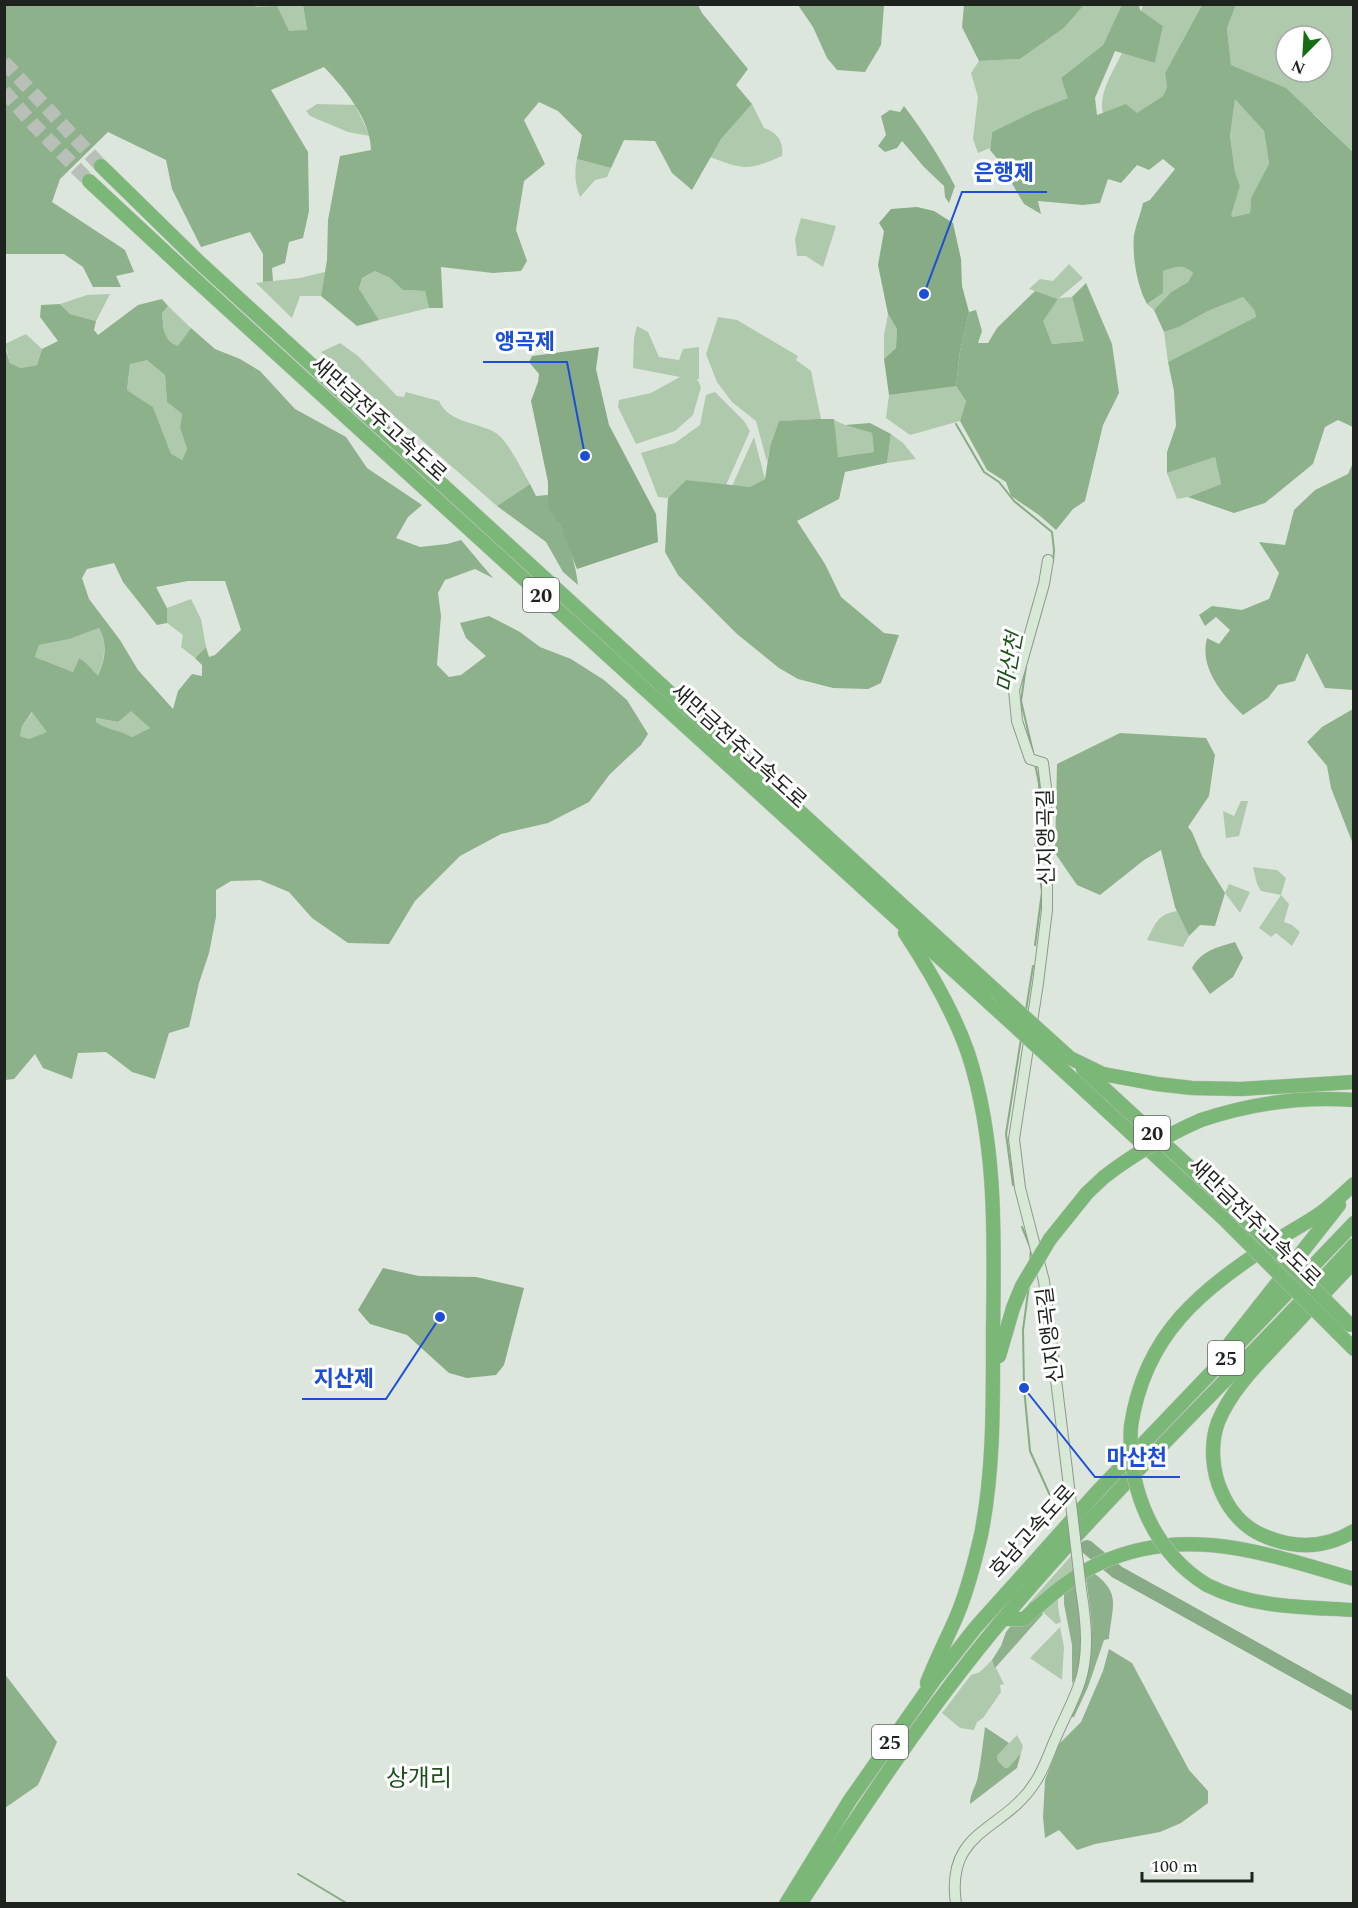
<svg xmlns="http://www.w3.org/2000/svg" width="1358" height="1908" viewBox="0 0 1358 1908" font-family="Spectral,'Noto Sans KR',serif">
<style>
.green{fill:#afc9ad;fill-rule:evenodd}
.forest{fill:#8db18a;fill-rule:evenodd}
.water{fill:#87ab84}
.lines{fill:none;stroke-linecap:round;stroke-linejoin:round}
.stream{stroke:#87ab84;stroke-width:2}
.river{stroke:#87ab84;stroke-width:14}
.highway-tunnel{stroke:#b7bfb6;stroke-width:14;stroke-dasharray:14 7;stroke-linecap:butt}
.secondary-casing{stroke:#90998f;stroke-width:12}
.highway-casing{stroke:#c0c1c0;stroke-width:15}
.secondary{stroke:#d7e9d6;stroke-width:10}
.highway{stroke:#7bb776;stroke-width:14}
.secondary-bridge-casing{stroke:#90998f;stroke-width:12;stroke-linecap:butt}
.highway-bridge-casing{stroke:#c0c1c0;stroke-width:15;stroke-linecap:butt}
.secondary-bridge{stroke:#d7e9d6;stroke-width:10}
.highway-bridge{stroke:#7bb776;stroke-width:14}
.labels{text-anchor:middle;stroke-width:6;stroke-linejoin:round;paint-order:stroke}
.shield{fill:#fff;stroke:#626562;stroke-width:1.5}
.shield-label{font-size:20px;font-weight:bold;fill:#1f231f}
.street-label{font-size:21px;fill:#1f231f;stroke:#fff}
.water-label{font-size:22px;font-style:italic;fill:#1f511d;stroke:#fff}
.quarter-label{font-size:24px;fill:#1e521c;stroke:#fff}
.leader{fill:none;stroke:#1d4ed8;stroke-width:2}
.callout-dot{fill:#1d4ed8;stroke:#fff;stroke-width:2}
.callout-label{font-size:22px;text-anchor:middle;font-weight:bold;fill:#1d4ed8;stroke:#fff;stroke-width:6;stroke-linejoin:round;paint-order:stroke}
</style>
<rect width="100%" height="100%" fill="#dde6dc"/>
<g class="green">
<polygon points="254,5 303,5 307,31 289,31"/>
<polygon points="1084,5 1123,5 1103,45 1061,78 1069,98 1035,111 992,132 990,148 978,153 973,139 978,97 971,73 979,61 1020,59 1064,28"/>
<path d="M1143 5H1202L1165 73 1167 87 1163 96 1137 114 1126 105 1103 113C1098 93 1114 70 1122 53L1155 63 1163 26 1141 11Z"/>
<path d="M1236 5H1353V152L1315 115 1246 72 1231 65 1227 28ZM1286 36H1322V72H1286Z"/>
<polygon points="1235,98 1264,131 1269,165 1251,198 1250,213 1233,217 1230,215 1240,186 1235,172 1230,136"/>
<polygon points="317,104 355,105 370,136 348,132 310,116 306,111"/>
<path d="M752 104 764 128C778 133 784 142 782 156 748 171 744 170 710 157L721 139Z"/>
<path d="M577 159 611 168 607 177 595 180 580 197C575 185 574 172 577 159Z"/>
<polygon points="801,218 836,226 823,267 806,256 797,256 795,239"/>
<polygon points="1069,264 1083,278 1059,298 1072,297 1085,341 1052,344 1042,321 1058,299 1029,289 1040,279 1053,281"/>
<polygon points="1179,265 1188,268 1193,273 1188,282 1171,292 1154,310 1147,304 1163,293 1163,271"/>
<polygon points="375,271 390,278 403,290 425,291 429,308 379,320 359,290 362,278"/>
<polygon points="325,272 321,296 300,296 292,318 256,283 300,278"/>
<polygon points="110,294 96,321 70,314 60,304 87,295"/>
<polygon points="1243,297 1254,310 1256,318 1168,362 1164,332 1179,327 1208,311"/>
<polygon points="168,306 191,328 178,347 165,338 162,313"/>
<polygon points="888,314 897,329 896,348 884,359 884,335"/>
<polygon points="718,317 737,320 798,356 796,360 811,371 821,419 779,421 770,446 767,462 756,421 732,402 717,382 706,354"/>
<polygon points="637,326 648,332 659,357 679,360 683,349 699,347 699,379 697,379 701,387 693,415 675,431 636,444 618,407 619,400 651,393 680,377 633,368 634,338"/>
<polygon points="26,334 42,349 37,365 21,368 10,363 5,344"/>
<path d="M340 343 358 356 397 396 404 397 406 392 439 401C448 423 481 423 496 433 508 441 522 470 530 484L497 506 321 352Z"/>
<polygon points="147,359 165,375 167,402 182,414 180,428 187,449 182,460 171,455 153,407 127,390 130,364"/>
<polygon points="952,386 956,386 966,401 960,421 910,435 886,418 889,395"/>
<polygon points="715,392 744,421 750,431 726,485 686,480 668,498 658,497 641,453 675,443 700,425 706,395"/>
<polygon points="834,420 845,425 872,433 874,452 837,457"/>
<polygon points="891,434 903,443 916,459 887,463"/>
<polygon points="754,437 765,479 750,487 732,486"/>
<polygon points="1215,457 1221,484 1188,497 1177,499 1167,473"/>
<polygon points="191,599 201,619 206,647 195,658 181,647 183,635 167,623 167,608"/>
<path d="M99 628C108 645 104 659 98 677L86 663 79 658 73 672 35 657 39 645 70 639Z"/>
<path d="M131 710 150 728 132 737C120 730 108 730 96 722L95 718 118 722Z"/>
<polygon points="33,712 48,732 29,739 20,736 22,726"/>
<polygon points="1241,801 1248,801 1239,836 1226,838 1223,811 1234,816"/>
<polygon points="1253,867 1277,870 1286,878 1281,895 1289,904 1284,922 1292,925 1300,932 1292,946 1276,933 1271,937 1259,928 1281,895 1261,891 1257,884"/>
<polygon points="1229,884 1250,892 1240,913 1225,893"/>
<path d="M1177 911 1189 936 1183 947 1147 940C1155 924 1158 914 1177 911Z"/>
<path d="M1072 1555 1074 1571C1057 1593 1055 1595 1061 1622L1056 1624 1031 1601Z"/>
<polygon points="1060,1627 1064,1647 1062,1680 1030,1658"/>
<polygon points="992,1660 1004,1684 1000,1685 1001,1692 983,1718 977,1722 974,1730 960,1728 942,1713 971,1675 980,1672"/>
<polygon points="1017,1735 1023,1746 1021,1753 1008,1768 1005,1768 998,1761 997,1756"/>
</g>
<g class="forest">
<path d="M254 4 256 7 277 6 289 31 307 30 303 5H698L702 13 748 69 736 85 752 104 721 139 692 190 672 173 655 141 624 140 611 168 577 159 582 135 558 111 539 102 524 120 545 164 524 181 516 230 527 261 521 271 493 273 441 267 443 308H429L425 291 403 290 390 278 375 271 362 278 359 289 379 320 357 326 321 296 327 260 328 220 340 156 371 150C371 120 344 88 324 67L271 90 308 152 309 211 303 238 289 242 285 263 272 268 273 281 263 282V254L250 232 201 247 172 189 166 160 108 132 60 179 52 202 125 250 134 272 116 276 121 287H93L83 267 64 254H5V5Z"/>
<polygon points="798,5 884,5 881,45 865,72 837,70 827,58 813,27"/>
<polygon points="964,5 964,4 1084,5 1064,28 1020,59 979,61 962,27"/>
<path d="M1122 5H1139L1140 10 1163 26 1155 63 1115 51 1095 98 1097 115 1126 104 1137 113 1163 96 1167 87 1165 73 1202 5H1236L1227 28 1231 65 1286 88 1353 152V427L1338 420 1325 427 1313 464 1265 503 1234 513 1188 497 1221 484 1215 457 1167 473V452L1176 426 1174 391 1168 362 1256 317 1254 310 1243 297 1208 311 1179 327 1164 332 1154 310 1171 292 1188 282 1193 273C1183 263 1175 267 1163 271V293L1147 304C1137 286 1132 256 1134 235 1136 224 1141 213 1143 203L1150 200 1175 169 1163 159 1149 170 1137 165 1121 183 1108 179 1100 203 1083 205 1038 201 1041 214 1024 204 999 161 990 150 992 132 1035 111 1068 98 1061 78 1103 45ZM1235 99 1264 131 1269 164 1251 198 1250 213 1233 217 1231 215 1240 186 1235 172 1230 136Z"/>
<path d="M904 106C923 131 941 159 955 186L949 203 945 197 944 186 924 167 902 141 897 148 885 152 878 146 886 135 881 116 890 110 900 112Z"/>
<polygon points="1086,283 1112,344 1119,393 1103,425 1085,501 1073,509 1056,530 1039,515 1011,496 1006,482 987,470 960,421 966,401 956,386 960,351 969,312 976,310 982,331 978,343 988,343 997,328 1035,291 1058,299 1043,321 1052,344 1084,341 1072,297"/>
<path d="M162 299 168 306 162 313C164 328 162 340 178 346L191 328 215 349 240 359 260 371 295 409 346 437 367 468 422 505 408 517 396 538 420 547 447 544 461 540 493 578 475 569 445 580 438 593 441 616 437 665 449 677 461 675 486 656 466 638 460 623 489 616 520 632 540 647 571 659 604 680 627 700 648 734 641 745 610 774 589 802 548 823 501 834 460 856 415 901 389 944 348 943 312 918 289 892 260 880 231 881 216 890V917L209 953 199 983 189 1027 169 1033 155 1079 132 1072 106 1052 78 1053 72 1079 43 1068 35 1054 14 1079 5 1080V348L10 363 21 368 37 365 42 349 58 341 40 317 41 305 60 304 70 314 96 321 94 330 98 335 138 305ZM147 360 165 375 167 402 182 414 180 428 187 449 182 460 171 454 153 407 127 390 130 364ZM114 563 123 582 157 625 167 623V608L156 587 188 581H225L241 630 215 655 209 657 206 647 195 658 202 665V676L192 674 178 691 173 709 138 670 120 640 89 599 82 578 87 569ZM99 628C108 645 105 659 98 676L86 663 79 658 73 672 35 657 39 645 70 639ZM131 711 150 728 132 737C120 730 108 730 96 722V718L118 722ZM32 712 47 732 29 739 20 736 22 726Z"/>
<polygon points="817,419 834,419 838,457 874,452 872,433 845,425 870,423 891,434 887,463 845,472 839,499 797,521 825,564 841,597 884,633 899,635 881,683 868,689 833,688 798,679 779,668 737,634 678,575 665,552 668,498 686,480 750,487 765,479 770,446 779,421"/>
<path d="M1353 463V690L1325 688 1307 653 1295 681 1278 685 1268 698 1243 715C1223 695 1199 669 1207 638L1219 644 1230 630 1216 617 1205 626 1199 615 1212 606 1242 610 1269 599 1279 573 1259 542 1285 545 1294 510 1315 490 1348 474Z"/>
<path d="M530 484 536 496 548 495C548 512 553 512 560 525 569 544 576 565 578 585L563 572 546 542 497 506Z"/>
<polygon points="1353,709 1353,844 1331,788 1327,766 1307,742 1322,727"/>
<polygon points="1120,733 1206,738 1215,755 1209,796 1188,827 1192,832 1202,856 1225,893 1215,926 1200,925 1189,936 1175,907 1161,850 1144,860 1100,895 1077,885 1055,853 1057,764"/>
<path d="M1235 942 1243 958 1233 977 1210 994 1192 968C1202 950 1216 948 1235 942Z"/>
<path d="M1088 1569C1122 1592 1113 1602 1109 1639L1104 1640 1088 1687 1074 1717H1070C1079 1696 1089 1674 1091 1650 1094 1624 1088 1596 1085 1570Z"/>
<path d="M1073 1582 1076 1587C1079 1616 1088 1659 1072 1684V1645L1064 1604V1593Z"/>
<polygon points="1031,1601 1043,1614 995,1668 992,1660 1001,1646 1006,1632"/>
<polygon points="1109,1649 1132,1663 1189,1770 1208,1791 1208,1803 1181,1823 1160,1832 1095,1844 1077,1850 1059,1830 1045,1838 1043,1817 1045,1780 1059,1744 1081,1722 1103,1671"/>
<polygon points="4,1673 57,1742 38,1785 5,1808"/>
<path d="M985 1727 1009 1743 997 1756 998 1761 1005 1768H1008L1021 1753 1017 1768 1013 1771 970 1804C970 1793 976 1787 978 1776 981 1760 983 1743 985 1727Z"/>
</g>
<g class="water">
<polygon points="917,207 934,211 953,223 961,259 962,286 969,312 960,351 956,386 889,395 884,359 896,348 897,329 888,314 878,265 884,231 879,223 891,209"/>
<polygon points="599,347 596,369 609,425 656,514 658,542 577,569 560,525 548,508 548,482 531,401 538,382 539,374 529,362 532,356"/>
<polygon points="383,1268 419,1276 476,1277 524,1288 504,1365 496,1375 467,1378 449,1373 407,1335 370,1324 358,1310"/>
</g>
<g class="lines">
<g class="stream">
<polyline points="956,424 984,472 999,482 1014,501 1052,532 1054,550 1053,562"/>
<polyline points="1026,666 1021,701 1033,752"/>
<polyline points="1035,763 1039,784 1039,820 1035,840 1042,892 1035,945"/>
<polyline points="1026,1010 1033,966"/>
<polyline points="1013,1185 1006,1134 1021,1039"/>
<polyline points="1022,1227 1031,1249 1030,1262"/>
<polyline points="1029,1285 1023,1330 1024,1388 1030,1451 1058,1513"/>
<polyline points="298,1874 348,1904"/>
</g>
<polyline class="river" points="1087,1547 1117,1572 1354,1704"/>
<g class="highway-tunnel">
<polyline points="4,62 101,166"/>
<polyline points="4,91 33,124 89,181"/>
</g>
<defs>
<g id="secondary">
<polyline points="1048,560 1044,584 1014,690 1017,721 1030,759 1043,763 1047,796 1043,849 1047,885 1047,910 1038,983 1014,1139 1020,1188 1044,1281 1067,1470"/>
<path d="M956 1904C945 1828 1005 1832 1036 1781 1045 1767 1050 1750 1057 1735 1064 1719 1073 1702 1079 1685 1090 1655 1086 1620 1081 1589"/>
</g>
<g id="highway">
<polyline points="101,166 199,262 996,991"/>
<polyline points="89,181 188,273 995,1008"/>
<path d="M905 933C930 971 953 1010 968 1053 998 1145 994 1242 993 1336 993 1402 994 1470 981 1535 975 1561 968 1588 958 1613 948 1637 936 1659 927 1683"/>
<polyline points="1070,1058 1103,1074 1157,1084 1192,1088 1241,1089 1354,1082"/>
<polyline points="1083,1069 1234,1208"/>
<polyline points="1066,1073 1223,1218"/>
<path d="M1201 1120C1252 1103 1300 1096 1354 1100"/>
<polyline points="1050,1239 1087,1193 1104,1177"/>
<path d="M1354 1262C1330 1286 1308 1311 1285 1335 1260 1362 1232 1388 1218 1422 1210 1444 1212 1472 1222 1493 1230 1511 1244 1527 1262 1535 1293 1549 1324 1549 1354 1531"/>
<polyline points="1337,1332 1354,1349"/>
<polyline points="1230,1343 1339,1205"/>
<polyline points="999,1356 1013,1308"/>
<path d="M1131 1426C1145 1333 1201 1290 1276 1241 1292 1230 1311 1221 1326 1209 1336 1201 1345 1192 1354 1184"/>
<path d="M1207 1585C1252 1608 1304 1607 1354 1610"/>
<path d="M1003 1619H1024C1046 1599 1071 1577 1098 1564 1186 1523 1266 1554 1354 1579"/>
<polyline points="786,1904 850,1800 935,1679 976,1627 1097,1492 1354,1223"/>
<path d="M800 1904C864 1806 928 1708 1003 1619 1113 1488 1238 1372 1354 1245"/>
</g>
</defs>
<use href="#secondary" class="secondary-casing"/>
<use href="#highway" class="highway-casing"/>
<use href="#secondary" class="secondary"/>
<use href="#highway" class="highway"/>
<defs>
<polyline id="secondary-bridge" points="1067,1470 1081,1589"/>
<g id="highway-bridge">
<polyline points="996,991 1070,1058"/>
<polyline points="995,1008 1066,1073"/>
<path d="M1104 1177C1135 1153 1165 1136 1201 1120"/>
<polyline points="1234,1208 1350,1325"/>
<polyline points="1223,1218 1337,1332"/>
<polyline points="1013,1308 1022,1286 1050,1239"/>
<path d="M1131 1426C1127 1488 1153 1552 1207 1585"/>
</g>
</defs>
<use href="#secondary-bridge" class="secondary-bridge-casing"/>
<use href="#highway-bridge" class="highway-bridge-casing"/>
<use href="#secondary-bridge" class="secondary-bridge"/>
<use href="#highway-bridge" class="highway-bridge"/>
</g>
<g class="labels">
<g class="shield">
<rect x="523" y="578" width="36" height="34" rx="4.5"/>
<rect x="1134" y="1116" width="36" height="34" rx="4.5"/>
<rect x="1208" y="1341" width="36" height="34" rx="4.5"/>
<rect x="872" y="1725" width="36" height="34" rx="4.5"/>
</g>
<g class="shield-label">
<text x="541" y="602">20</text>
<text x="1152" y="1140">20</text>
<text x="1226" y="1365">25</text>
<text x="890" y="1749">25</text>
</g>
<g class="street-label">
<text transform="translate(379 419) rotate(42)" y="7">새만금전주고속도로</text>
<text transform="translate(739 746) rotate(42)" y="7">새만금전주고속도로</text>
<text transform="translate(1046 837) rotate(-91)" y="7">신지앵곡길</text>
<text transform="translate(1255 1222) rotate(44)" y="7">새만금전주고속도로</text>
<text transform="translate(1050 1335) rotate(-97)" y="7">신지앵곡길</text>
<text transform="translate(1032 1531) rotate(-48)" y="7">호남고속도로</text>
</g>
<g class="water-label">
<text transform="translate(1009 662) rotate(-80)" y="8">마산천</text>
</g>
<g class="quarter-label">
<text x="419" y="1786">상개리</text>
</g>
</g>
<path class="leader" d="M924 294L962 192H1047M585 456L567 362H483M440 1317L386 1399H302M1024 1388L1095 1477H1180"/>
<g class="callout-dot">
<circle cx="924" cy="294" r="6"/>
<circle cx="585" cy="456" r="6"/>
<circle cx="440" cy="1317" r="6"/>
<circle cx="1024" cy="1388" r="6"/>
</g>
<g class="callout-label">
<text x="1004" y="180">은행제</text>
<text x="525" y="349">앵곡제</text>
<text x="344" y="1386">지산제</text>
<text x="1137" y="1465">마산천</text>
</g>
<rect width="1358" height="1908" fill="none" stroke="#1f231f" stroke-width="12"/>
<g transform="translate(1304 54) rotate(204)"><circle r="28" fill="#ffffff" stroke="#a5a7a5" stroke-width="1.5"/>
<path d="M0-4.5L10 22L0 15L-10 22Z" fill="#176d16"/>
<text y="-9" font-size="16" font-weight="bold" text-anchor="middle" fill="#1f231f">N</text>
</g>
<path d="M1142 1872v9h110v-9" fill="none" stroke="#1f231f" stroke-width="3"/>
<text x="1151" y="1872" font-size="18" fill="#1f231f" stroke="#ffffff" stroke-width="4.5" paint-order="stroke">100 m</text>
</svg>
